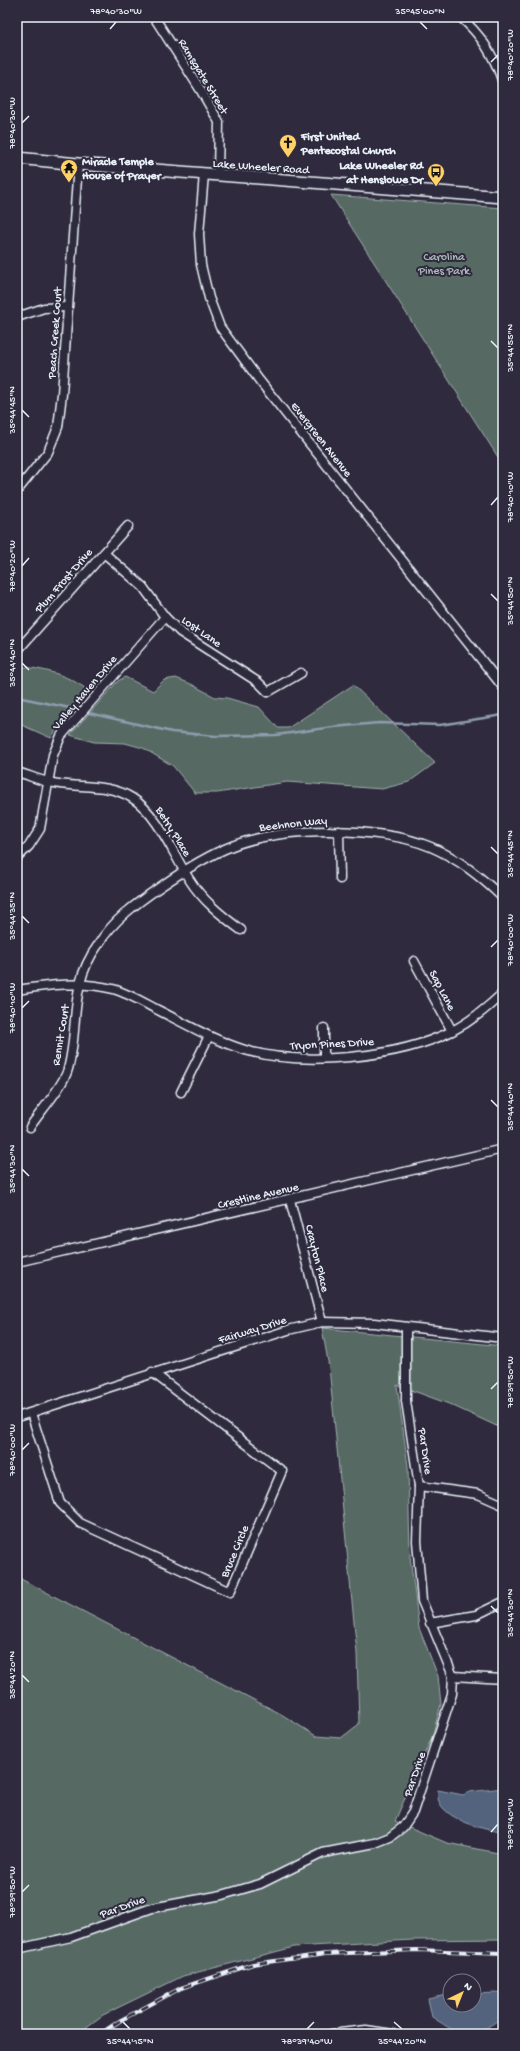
<svg xmlns="http://www.w3.org/2000/svg" width="520" height="2051" viewBox="0 0 520 2051" font-family="'Gochi Hand',sans-serif">
<style>
.green{fill:#576a64;stroke:#a0aeae}
.water{fill:#53637d;stroke:#8f9cae}
.lines{fill:none;stroke-linecap:round;stroke-linejoin:round}
.stream{stroke:#8f9cae;stroke-width:2.5}
.street-casing{stroke:#e8f1f8;stroke-width:11}
.secondary-casing{stroke:#e8f1f8;stroke-width:14}
.street{stroke:#2f2a3d;stroke-width:8}
.secondary{stroke:#2f2a3d;stroke-width:11}
.rail-casing{stroke:#e8f1f8;stroke-width:4}
.rail{stroke:#2f2a3d;stroke-width:2.5;stroke-dasharray:8;stroke-linecap:butt}
.ticks{fill:none;stroke:#e8f1f8;stroke-width:1.5}
.labels{text-anchor:middle;stroke-width:4;stroke-linejoin:round;paint-order:stroke}
.street-label{font-size:12px;fill:#e8f1f8;stroke:#2f2a3d}
.poi-label{font-size:12px;font-weight:bold;fill:#e8f1f8;stroke:#2f2a3d;text-anchor:start}
.park-label{font-size:12px;fill:#aebbbd;stroke:#2f2a3d}
.neatline{fill:none;stroke:#e8f1f8;stroke-width:1.5}
.ticks-label{font-size:10px;text-anchor:middle;fill:#e8f1f8}
</style>
<rect width="100%" height="100%" fill="#2f2a3d"/>
<filter id="ink" filterUnits="userSpaceOnUse"><feTurbulence type="fractalNoise" baseFrequency=".025" numOctaves="2"/><feDisplacementMap in="SourceGraphic" scale="8" xChannelSelector="R" yChannelSelector="G"/><feConvolveMatrix kernelMatrix="1 2 1 2 8 2 1 2 1" color-interpolation-filters="sRGB"/></filter>
<g filter="url(#ink)">
<g class="green">
<polygon points="331,195 503,208 503,465"/>
<path d="M17 666C44 669 67 674 89 691L60 724 51 738 17 723Z"/>
<polygon points="125,677 153,691 164,680 176,678 191,684 215,697 227,698 259,707 278,728 288,728 353,685 435,763 409,782 382,789 287,782 217,793 195,793 173,766 143,748 125,743 94,742 70,735 118,681"/>
<polygon points="322,1328 503,1346 503,1429 449,1404 397,1385 408,1466 410,1556 419,1628 438,1676 441,1704 432,1737 395,1821 447,1843 503,1854 503,1939 412,1940 294,1947 183,1976 103,2015 77,2034 17,2034 17,1577 281,1714 316,1736 341,1738 359,1724 357,1653 329,1367"/>
</g>
<g class="water">
<path d="M503 1788V1833C484 1829 432 1818 438 1790L463 1795 469 1792Z"/>
<path d="M496 1993 503 1994V2017C468 2041 466 2039 432 2017L428 1999 450 1994V2005H474V1994Z"/>
</g>
<g class="lines">
<g class="stream">
<polyline points="17,697 75,709"/>
<polyline points="89,713 172,732 216,736 276,735 333,727 379,723 440,725 503,715"/>
</g>
<defs>
<g id="street">
<polyline points="154,17 200,89 219,122 218,175"/>
<path d="M460 17C481 34 495 58 503 83"/>
<polyline points="204,174 199,234 201,265 209,298 220,327 259,380 503,687"/>
<polyline points="17,317 44,308 67,307"/>
<polyline points="17,491 48,452 58,427 62,394 78,164"/>
<polyline points="104,553 143,587 165,617 180,632 258,682 268,692 301,673"/>
<polyline points="17,651 128,526"/>
<path d="M17 772C28 775 38 780 49 782 76 789 107 782 132 798 158 814 173 854 189 879 202 900 222 916 241 930"/>
<polyline points="339,831 340,879"/>
<polyline points="17,858 29,846 40,829 53,755 61,736 165,617"/>
<polyline points="414,961 452,1031"/>
<path d="M17 990C48 985 82 981 113 989 127 993 141 1001 154 1008 184 1023 213 1040 245 1050 302 1067 399 1058 452 1031 472 1021 487 1008 503 993"/>
<polyline points="324,1028 324,1058"/>
<polyline points="181,1092 209,1036"/>
<path d="M30 1127C40 1112 64 1085 68 1069 76 1041 73 1011 80 984 83 971 90 956 98 945 113 920 137 903 160 887 183 871 206 856 232 846 281 826 382 826 431 847 459 859 481 877 503 898"/>
<polyline points="290,1200 322,1322"/>
<polyline points="17,1262 503,1149"/>
<polyline points="31,1413 60,1503 80,1523 230,1592 282,1471 152,1372"/>
<polyline points="17,1417 288,1330 322,1322 374,1323 503,1338"/>
<polyline points="419,1486 478,1494 503,1505"/>
<polyline points="430,1623 476,1615 503,1602"/>
<polyline points="453,1676 503,1679"/>
<polyline points="17,1949 71,1937 152,1908 222,1895 260,1884 323,1853 375,1843 390,1837 403,1827 413,1812 452,1694 453,1676 422,1601 417,1541 419,1486 406,1401 406,1327"/>
<polyline points="331,2034 366,2030 393,2034"/>
</g>
<polyline id="secondary" points="17,158 78,164 503,197"/>
</defs>
<use href="#street" class="street-casing"/>
<use href="#secondary" class="secondary-casing"/>
<use href="#street" class="street"/>
<use href="#secondary" class="secondary"/>
<defs>
<polyline id="rail" points="100,2034 121,2020 181,1988 253,1964 326,1954 416,1950 503,1953"/>
</defs>
<use href="#rail" class="rail-casing"/>
<use href="#rail" class="rail"/>
</g>
</g>
<path class="ticks" d="M420 22 427 29M110 29 116 22M491 62 498 55M22 123 29 116M491 341 498 348M22 410 29 417M491 505 498 497M22 566 29 558M491 594 498 601M22 663 29 670M491 847 498 854M22 916 29 923M491 947 498 940M22 1008 29 1001M491 1100 498 1107M22 1169 29 1176M491 1389 498 1382M22 1450 29 1443M491 1606 498 1613M22 1675 29 1682M491 1832 498 1824M22 1892 29 1885M123 2022 130 2029M394 2022 402 2029M307 2029 314 2022"/>
<defs>
<symbol id="church-pin" viewBox="-11 -11 22 30"><path d="M0 17L-7.5 6A9.5 9.5 0 1 1 7.5 6Z" fill="#ffd166" stroke="#2f2a3d"/><path d="M-1.2-6h2.4v3.5h3.3v2.4h-3.3V6h-2.4V-.1h-3.3v-2.4h3.3Z" fill="#111"/></symbol>
<symbol id="temple-pin" viewBox="-11 -11 22 30"><path d="M0 17L-7.5 6A9.5 9.5 0 1 1 7.5 6Z" fill="#ffd166" stroke="#2f2a3d"/><path d="M0-6L5-2H3V0L6.5 2.5H4V6H1.5V3h-3V6H-4V2.5H-6.5L-3 0V-2H-5Z" fill="#111"/></symbol>
<symbol id="bus-pin" viewBox="-11 -11 22 30"><path d="M0 17L-7.5 6A9.5 9.5 0 1 1 7.5 6Z" fill="#ffd166" stroke="#2f2a3d"/><path d="M-5-6H5V4H4V6H2V4H-2V6H-4V4H-5ZM-3.5-4V0h7V-4ZM-3.5 1.2v1.5H-2V1.2ZM2 1.2v1.5H3.5V1.2Z" fill="#111"/></symbol>
</defs>
<g fill-rule="evenodd">
<use href="#church-pin" x="278" y="133" width="20" height="27"/>
<use href="#temple-pin" x="59" y="158" width="20" height="27"/>
<use href="#bus-pin" x="426" y="162" width="20" height="27"/>
</g>
<g class="labels">
<g class="street-label">
<text transform="translate(204 76) rotate(59)" y="4">Ramsgate Street</text>
<text transform="translate(261 166) rotate(4)" y="4">Lake Wheeler Road</text>
<text transform="translate(54 333) rotate(-86)" y="4">Peach Creek Court</text>
<text transform="translate(322 439) rotate(52)" y="4">Evergreen Avenue</text>
<text transform="translate(63 580) rotate(-49)" y="4">Plum Frost Drive</text>
<text transform="translate(202 631) rotate(35)" y="4">Lost Lane</text>
<text transform="translate(84 692) rotate(-50)" y="4">Valley Haven Drive</text>
<text transform="translate(293 823) rotate(-6)" y="4">Beehnon Way</text>
<text transform="translate(174 831) rotate(58)" y="4">Betry Place</text>
<text transform="translate(443 990) rotate(62)" y="4">Sap Lane</text>
<text transform="translate(60 1035) rotate(-81)" y="4">Rennit Court</text>
<text transform="translate(332 1043) rotate(-3)" y="4">Tryon Pines Drive</text>
<text transform="translate(258 1195) rotate(-13)" y="4">Crestline Avenue</text>
<text transform="translate(318 1258) rotate(76)" y="4">Crayton Place</text>
<text transform="translate(252 1329) rotate(-17)" y="4">Fairway Drive</text>
<text transform="translate(426 1451) rotate(82)" y="4">Par Drive</text>
<text transform="translate(234 1551) rotate(-67)" y="4">Bruce Circle</text>
<text transform="translate(414 1774) rotate(-71)" y="4">Par Drive</text>
<text transform="translate(122 1906) rotate(-20)" y="4">Par Drive</text>
</g>
<g class="poi-label">
<text x="301" y="140">First United<tspan x="301" dy="14">Pentecostal Church</tspan></text>
<text x="82" y="165">Miracle Temple<tspan x="82" dy="14">House of Prayer</tspan></text>
<text x="423" y="169" text-anchor="end">Lake Wheeler Rd<tspan x="423" dy="14">at Henslowe Dr</tspan></text>
</g>
<g class="park-label">
<text x="444" y="260">Carolina<tspan x="444" dy="14">Pines Park</tspan></text>
</g>
</g>
<rect width="520" height="2051" fill="none" stroke="#2f2a3d" stroke-width="44"/>
<g transform="translate(462 1993) rotate(43)"><circle r="19" fill="#2f2a3d" stroke="#797a88"/>
<path d="M0-3L7 15L0 10L-7 15Z" fill="#ffd166"/>
<text y="-6" font-size="11" font-weight="bold" text-anchor="middle" fill="#e8f1f8">N</text>
</g>
<rect x="22" y="22" width="476" height="2007" class="neatline"/>
<g class="ticks-label">
<text x="116" y="14">78°40'30"W</text>
<text x="420" y="14">35°45'00"N</text>
<text transform="translate(509 55) rotate(-90)" y="4">78°40'20"W</text>
<text transform="translate(11 123) rotate(-90)" y="4">78°40'30"W</text>
<text transform="translate(509 348) rotate(-90)" y="4">35°44'55"N</text>
<text transform="translate(11 410) rotate(-90)" y="4">35°44'45"N</text>
<text transform="translate(509 497) rotate(-90)" y="4">78°40'10"W</text>
<text transform="translate(11 566) rotate(-90)" y="4">78°40'20"W</text>
<text transform="translate(509 601) rotate(-90)" y="4">35°44'50"N</text>
<text transform="translate(11 663) rotate(-90)" y="4">35°44'40"N</text>
<text transform="translate(509 854) rotate(-90)" y="4">35°44'45"N</text>
<text transform="translate(11 916) rotate(-90)" y="4">35°44'35"N</text>
<text transform="translate(509 940) rotate(-90)" y="4">78°40'00"W</text>
<text transform="translate(11 1008) rotate(-90)" y="4">78°40'10"W</text>
<text transform="translate(509 1107) rotate(-90)" y="4">35°44'40"N</text>
<text transform="translate(11 1169) rotate(-90)" y="4">35°44'30"N</text>
<text transform="translate(509 1382) rotate(-90)" y="4">78°39'50"W</text>
<text transform="translate(11 1450) rotate(-90)" y="4">78°40'00"W</text>
<text transform="translate(509 1613) rotate(-90)" y="4">35°44'30"N</text>
<text transform="translate(11 1675) rotate(-90)" y="4">35°44'20"N</text>
<text transform="translate(509 1824) rotate(-90)" y="4">78°39'40"W</text>
<text transform="translate(11 1892) rotate(-90)" y="4">78°39'50"W</text>
<text x="130" y="2044">35°44'15"N</text>
<text x="307" y="2044">78°39'40"W</text>
<text x="402" y="2044">35°44'20"N</text>
</g>
</svg>
